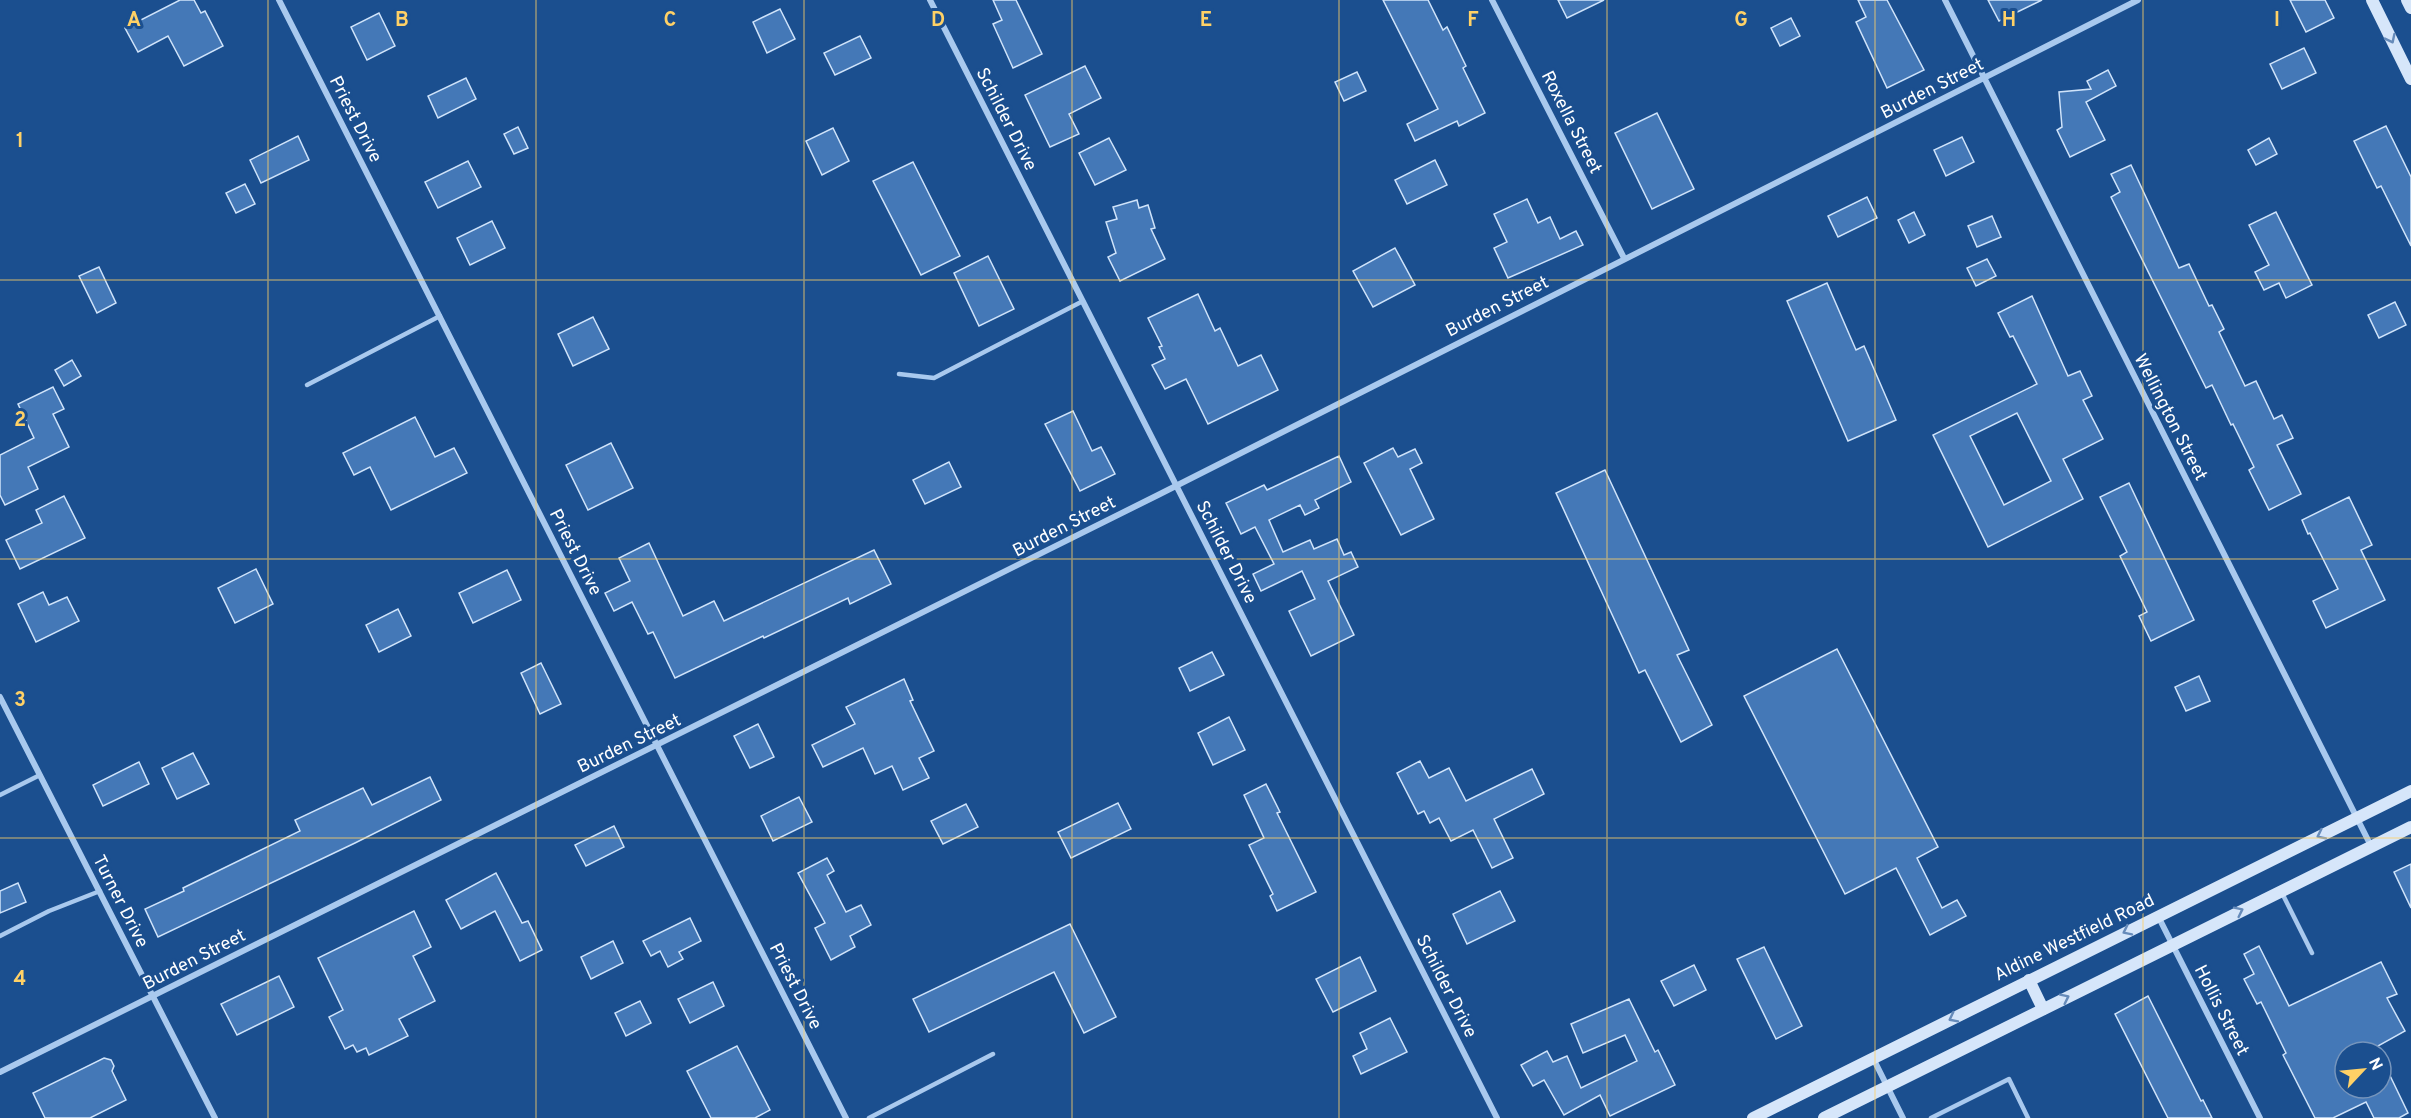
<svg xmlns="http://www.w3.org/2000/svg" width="2411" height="1118" viewBox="0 0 2411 1118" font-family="Overpass,sans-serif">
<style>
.building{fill:#4478b7;stroke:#cfe3fa;stroke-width:1.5;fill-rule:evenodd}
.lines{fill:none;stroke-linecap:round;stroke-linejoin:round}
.service{stroke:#a9c9ee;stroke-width:4.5}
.minor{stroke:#a9c9ee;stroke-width:6}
.secondary{stroke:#d6e6fa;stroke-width:12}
.oneway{stroke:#668bba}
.grid{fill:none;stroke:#ffd166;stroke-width:1.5;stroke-opacity:0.55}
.labels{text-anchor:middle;stroke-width:6;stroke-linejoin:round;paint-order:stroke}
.street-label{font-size:18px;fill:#fff;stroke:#1b4f8f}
.grid-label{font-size:20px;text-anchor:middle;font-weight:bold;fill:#ffd166;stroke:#1b4f8f;stroke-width:6;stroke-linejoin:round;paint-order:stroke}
</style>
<rect width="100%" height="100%" fill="#1b4f8f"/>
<g class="building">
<polygon points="180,0 194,0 201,13 205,11 223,46 184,66 168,36 138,52 125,28"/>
<polygon points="993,0 1016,0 1042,54 1013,68 993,24 1002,20"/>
<polygon points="1383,0 1428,0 1443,30 1447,27 1466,66 1463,68 1485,113 1459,126 1457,121 1415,141 1407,124 1438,109"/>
<polygon points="1558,0 1604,0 1567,18"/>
<polygon points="1858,0 1887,0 1924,70 1887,88 1856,22 1866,17"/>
<polygon points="1988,0 2042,0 1999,21"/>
<polygon points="2290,0 2325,0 2334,18 2306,32"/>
<polygon points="780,9 795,39 767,53 753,22"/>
<polygon points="379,13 395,46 367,60 351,27"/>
<polygon points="1791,18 1800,36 1780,46 1771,28"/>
<polygon points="860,36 871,58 835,75 824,53"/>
<polygon points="2304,48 2316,73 2282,89 2270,64"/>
<polygon points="1085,66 1101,98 1069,114 1079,134 1050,147 1025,95"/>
<polygon points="2108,70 2116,86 2086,102 2105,140 2070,157 2057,130 2062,127 2059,92 2091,89 2087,81"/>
<polygon points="1357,72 1366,91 1344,101 1335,82"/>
<polygon points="466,78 476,99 438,118 428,96"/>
<polygon points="1657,113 1694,189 1652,209 1615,133"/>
<polygon points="2386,126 2411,177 2411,246 2381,186 2377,188 2354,141"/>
<polygon points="518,127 528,148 514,154 504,134"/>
<polygon points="833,128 849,161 822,175 806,141"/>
<polygon points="298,136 309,160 261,183 250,160"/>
<polygon points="1962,137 1974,162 1946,176 1934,150"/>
<polygon points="1109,138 1126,170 1095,185 1079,153"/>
<polygon points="2269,138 2277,154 2256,165 2248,150"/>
<polygon points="1435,160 1447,185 1407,204 1395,180"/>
<polygon points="468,161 481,187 438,208 425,182"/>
<polygon points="913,162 960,256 921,275 873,181"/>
<polygon points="2131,165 2179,268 2189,264 2209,306 2212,305 2224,329 2219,332 2245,386 2256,381 2274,419 2282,415 2293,438 2277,445 2301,494 2269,510 2249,470 2254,467 2233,424 2231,425 2212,385 2206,388 2111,197 2120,192 2111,174"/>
<polygon points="245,184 255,204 236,213 226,193"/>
<polygon points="1867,197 1877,218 1838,237 1828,216"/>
<polygon points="1527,199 1538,223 1550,217 1560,239 1576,231 1583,245 1508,278 1494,248 1507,242 1494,214"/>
<polygon points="1137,200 1139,208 1148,205 1155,228 1151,229 1165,259 1120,281 1108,257 1116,253 1106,222 1117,219 1113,207"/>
<polygon points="1914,212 1925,235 1909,243 1898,220"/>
<polygon points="2276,212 2312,285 2286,298 2279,283 2264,290 2255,272 2269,265 2249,225"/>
<polygon points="1992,216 2001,237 1977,247 1968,226"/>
<polygon points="492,221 505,248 470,265 457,238"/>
<polygon points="1395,248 1415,285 1373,307 1353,271"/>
<polygon points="988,256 1014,309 979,326 954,273"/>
<polygon points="1987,259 1996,276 1976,286 1967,268"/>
<polygon points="99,267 116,303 97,313 79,276"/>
<polygon points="1827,283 1856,350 1864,346 1896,420 1848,441 1787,301"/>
<polygon points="1198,294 1215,331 1220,328 1238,366 1261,355 1278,390 1208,424 1186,379 1165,389 1152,365 1165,359 1159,347 1162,346 1148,318"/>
<path d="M2032 296 2068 376 2080 371 2092 396 2083 400 2103 439 2063 459 2083 499 1988 547 1933 435 2037 384 2013 336 2010 337 1998 313ZM2017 413 2051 481 2004 505 1970 436Z"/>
<polygon points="2395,302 2406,325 2379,338 2368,315"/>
<polygon points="593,317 609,349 573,366 558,334"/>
<polygon points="72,360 81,376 64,386 55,370"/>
<polygon points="53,387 64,409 53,414 69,447 28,467 38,489 5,505 0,495 0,455 34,438 18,404"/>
<polygon points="1073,411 1092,451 1101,447 1115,474 1080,491 1045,424"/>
<polygon points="415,417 435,457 454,448 467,473 391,510 370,467 354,475 343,453"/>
<polygon points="611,443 633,488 588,510 566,465"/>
<polygon points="1393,448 1398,457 1415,449 1422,463 1410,469 1434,519 1401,535 1364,463"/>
<polygon points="1339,456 1351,482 1315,500 1319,508 1305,515 1300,505 1269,520 1283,552 1310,540 1314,549 1337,539 1344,555 1351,552 1358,567 1328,581 1354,635 1311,656 1289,611 1315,599 1302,571 1261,591 1253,574 1274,564 1255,527 1241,534 1226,503 1264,485 1267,490"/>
<polygon points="949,462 961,487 925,504 913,480"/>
<polygon points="1605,470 1689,650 1677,655 1712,725 1681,742 1645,670 1639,673 1556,493"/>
<polygon points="2129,483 2194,620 2151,641 2139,616 2147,612 2120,556 2127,552 2100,497"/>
<polygon points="64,496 85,538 20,569 6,540 42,523 36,510"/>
<polygon points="2349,497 2372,545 2361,550 2385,600 2326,628 2313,601 2338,589 2310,533 2308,534 2302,520"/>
<polygon points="649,543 683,616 714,601 724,621 874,550 891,584 850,604 848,598 764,638 763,636 675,678 653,632 648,634 632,602 614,611 605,593 630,581 619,558"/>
<polygon points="256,569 273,604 235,623 218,588"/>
<polygon points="507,570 521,600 473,623 459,593"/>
<polygon points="43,592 49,605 67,597 79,621 36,642 18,604"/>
<polygon points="398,609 411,636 379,652 366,625"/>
<polygon points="1837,649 1938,847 1917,858 1942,908 1957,900 1966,916 1930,935 1896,868 1845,894 1744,696"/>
<polygon points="1212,652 1224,675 1190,691 1179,668"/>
<polygon points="541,663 561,704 540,714 521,673"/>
<polygon points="2199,676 2210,701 2186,711 2175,687"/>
<polygon points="904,679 913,700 910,701 934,751 919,758 929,778 903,790 892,766 875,774 863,748 823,767 812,745 855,724 846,707"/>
<polygon points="1229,717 1245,750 1213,765 1198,733"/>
<polygon points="758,724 774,757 750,768 734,736"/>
<polygon points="193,753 209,784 177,799 162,768"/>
<polygon points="1420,761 1429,778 1449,768 1466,801 1532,769 1544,794 1494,819 1513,858 1492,868 1473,830 1451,841 1439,818 1430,823 1424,811 1418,814 1397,773"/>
<polygon points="139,762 149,784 103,806 93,785"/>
<polygon points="430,777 441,800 355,843 158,937 145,909 184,891 183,888 300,831 295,820 363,788 372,805"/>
<polygon points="1266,784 1280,812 1277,813 1316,892 1277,911 1270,896 1273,894 1249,845 1264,838 1244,795"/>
<polygon points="799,797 812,822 773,841 761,816"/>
<polygon points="1118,803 1131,829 1071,858 1058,832"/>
<polygon points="966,804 978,827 943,844 931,821"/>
<polygon points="614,826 624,847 586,866 575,845"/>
<polygon points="827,858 834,871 827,875 846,912 861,905 871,925 850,936 855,947 831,960 815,928 825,923 798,873"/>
<polygon points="2411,864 2411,908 2394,872"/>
<polygon points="496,873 522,923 528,921 542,950 520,961 495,911 461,929 446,900"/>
<polygon points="18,883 26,902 0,913 0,891"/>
<polygon points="1500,891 1515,921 1467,944 1453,914"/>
<polygon points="414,911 431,947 413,956 435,1001 399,1019 408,1036 369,1055 366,1048 357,1052 353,1045 345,1049 329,1017 343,1010 318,958"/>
<polygon points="690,918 701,941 679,952 683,959 668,967 660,951 651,956 643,941"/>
<polygon points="1070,924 1116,1017 1084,1033 1054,972 929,1032 913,999"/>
<polygon points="613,941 623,963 591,979 581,957"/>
<polygon points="2259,946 2289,1006 2381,962 2397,994 2387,998 2405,1031 2376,1047 2378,1052 2345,1052 2345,1088 2381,1088 2381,1057 2408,1113 2399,1118 2374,1118 2366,1102 2333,1118 2315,1118 2283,1055 2286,1053 2261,1002 2257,1004 2244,979 2254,974 2244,954"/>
<polygon points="1764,947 1802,1026 1776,1039 1737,959"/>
<polygon points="1360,957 1376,991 1333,1012 1316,979"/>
<polygon points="1694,965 1706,990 1674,1006 1661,981"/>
<polygon points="279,976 294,1007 237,1035 221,1004"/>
<polygon points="713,982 724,1006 690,1023 678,999"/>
<polygon points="2148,996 2201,1101 2203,1100 2212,1118 2168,1118 2115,1014"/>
<polygon points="1629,999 1655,1052 1658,1050 1675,1085 1610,1116 1600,1095 1564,1115 1544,1080 1533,1086 1521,1065 1547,1051 1553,1062 1567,1056 1581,1088 1637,1061 1625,1035 1583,1053 1571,1024"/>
<polygon points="640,1001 651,1023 626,1036 615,1013"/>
<polygon points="1390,1018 1407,1052 1361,1074 1353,1056 1367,1049 1360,1033"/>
<polygon points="737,1046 770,1110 755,1118 711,1118 687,1071"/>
<polygon points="104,1058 111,1060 114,1066 112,1071 126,1100 90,1118 45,1118 33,1093"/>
</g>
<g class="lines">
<g class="service">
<polyline points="899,374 934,378 1083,301"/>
<polyline points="307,385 440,316"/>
<polyline points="0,795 40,775"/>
<polyline points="2282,893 2312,953"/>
<polyline points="0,936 49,911 100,891"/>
<polyline points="869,1118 993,1054"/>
<polyline points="1931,1118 2009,1079 2028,1118"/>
</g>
<g class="minor">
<polyline points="279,0 846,1118"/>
<polyline points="930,0 1497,1118"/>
<polyline points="1492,0 1624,258"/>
<polyline points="1945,0 2371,846"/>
<polyline points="0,697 215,1118"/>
<polyline points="2158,916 2260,1118"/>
<polyline points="1873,1058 1903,1118"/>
<polyline points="0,1072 1158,495 2138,0"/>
</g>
<g class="secondary">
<polyline points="2372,0 2411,79"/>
<polyline points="2407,0 2411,8"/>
<polyline points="2029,980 2043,1009"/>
<polyline points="1753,1118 2411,791"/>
<polyline points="1824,1118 2411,827"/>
</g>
</g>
<defs><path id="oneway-chevron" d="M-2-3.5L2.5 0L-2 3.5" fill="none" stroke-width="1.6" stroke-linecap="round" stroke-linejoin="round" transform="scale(1.5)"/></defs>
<g class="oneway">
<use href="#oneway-chevron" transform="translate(2391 39) rotate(64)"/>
<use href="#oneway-chevron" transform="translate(2321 835) rotate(154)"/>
<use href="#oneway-chevron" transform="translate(2239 911) rotate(-26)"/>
<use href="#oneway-chevron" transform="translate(2127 931) rotate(154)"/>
<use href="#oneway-chevron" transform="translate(2065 998) rotate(-26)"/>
<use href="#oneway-chevron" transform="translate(1953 1018) rotate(153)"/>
</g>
<path class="grid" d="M268 0V1118M536 0V1118M804 0V1118M1072 0V1118M1339 0V1118M1607 0V1118M1875 0V1118M2143 0V1118M0 280H2411M0 559H2411M0 838H2411"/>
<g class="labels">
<g class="street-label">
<text transform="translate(1932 88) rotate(-27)" y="6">Burden Street</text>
<text transform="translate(356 119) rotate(63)" y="6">Priest Drive</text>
<text transform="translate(1007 119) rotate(63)" y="6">Schilder Drive</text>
<text transform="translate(1572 122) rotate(63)" y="6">Roxella Street</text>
<text transform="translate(1497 306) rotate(-27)" y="6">Burden Street</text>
<text transform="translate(2171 417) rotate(63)" y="6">Wellington Street</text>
<text transform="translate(1064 526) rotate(-27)" y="6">Burden Street</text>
<text transform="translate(576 552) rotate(63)" y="6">Priest Drive</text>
<text transform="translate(1227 552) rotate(63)" y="6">Schilder Drive</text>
<text transform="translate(629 743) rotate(-26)" y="6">Burden Street</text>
<text transform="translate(121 901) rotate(63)" y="6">Turner Drive</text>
<text transform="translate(2074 937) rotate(-26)" y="6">Aldine Westfield Road</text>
<text transform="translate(194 959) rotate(-27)" y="6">Burden Street</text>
<text transform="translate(796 986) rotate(63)" y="6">Priest Drive</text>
<text transform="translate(1447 986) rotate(63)" y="6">Schilder Drive</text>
<text transform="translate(2222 1010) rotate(63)" y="6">Hollis Street</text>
</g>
</g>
<g class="grid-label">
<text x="134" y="26">A</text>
<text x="402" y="26">B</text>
<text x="670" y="26">C</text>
<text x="938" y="26">D</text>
<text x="1206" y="26">E</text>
<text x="1473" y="26">F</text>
<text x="1741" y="26">G</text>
<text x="2009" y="26">H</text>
<text x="2277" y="26">I</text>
<text x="20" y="147">1</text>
<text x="20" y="426">2</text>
<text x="20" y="706">3</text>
<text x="20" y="985">4</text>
</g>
<g transform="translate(2363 1070) rotate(64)"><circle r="28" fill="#1b4f8f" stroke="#7695bc" stroke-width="1.5"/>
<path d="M0-4.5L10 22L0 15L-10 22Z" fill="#ffd166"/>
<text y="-9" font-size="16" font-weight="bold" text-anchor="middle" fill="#ffffff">N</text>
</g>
</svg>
